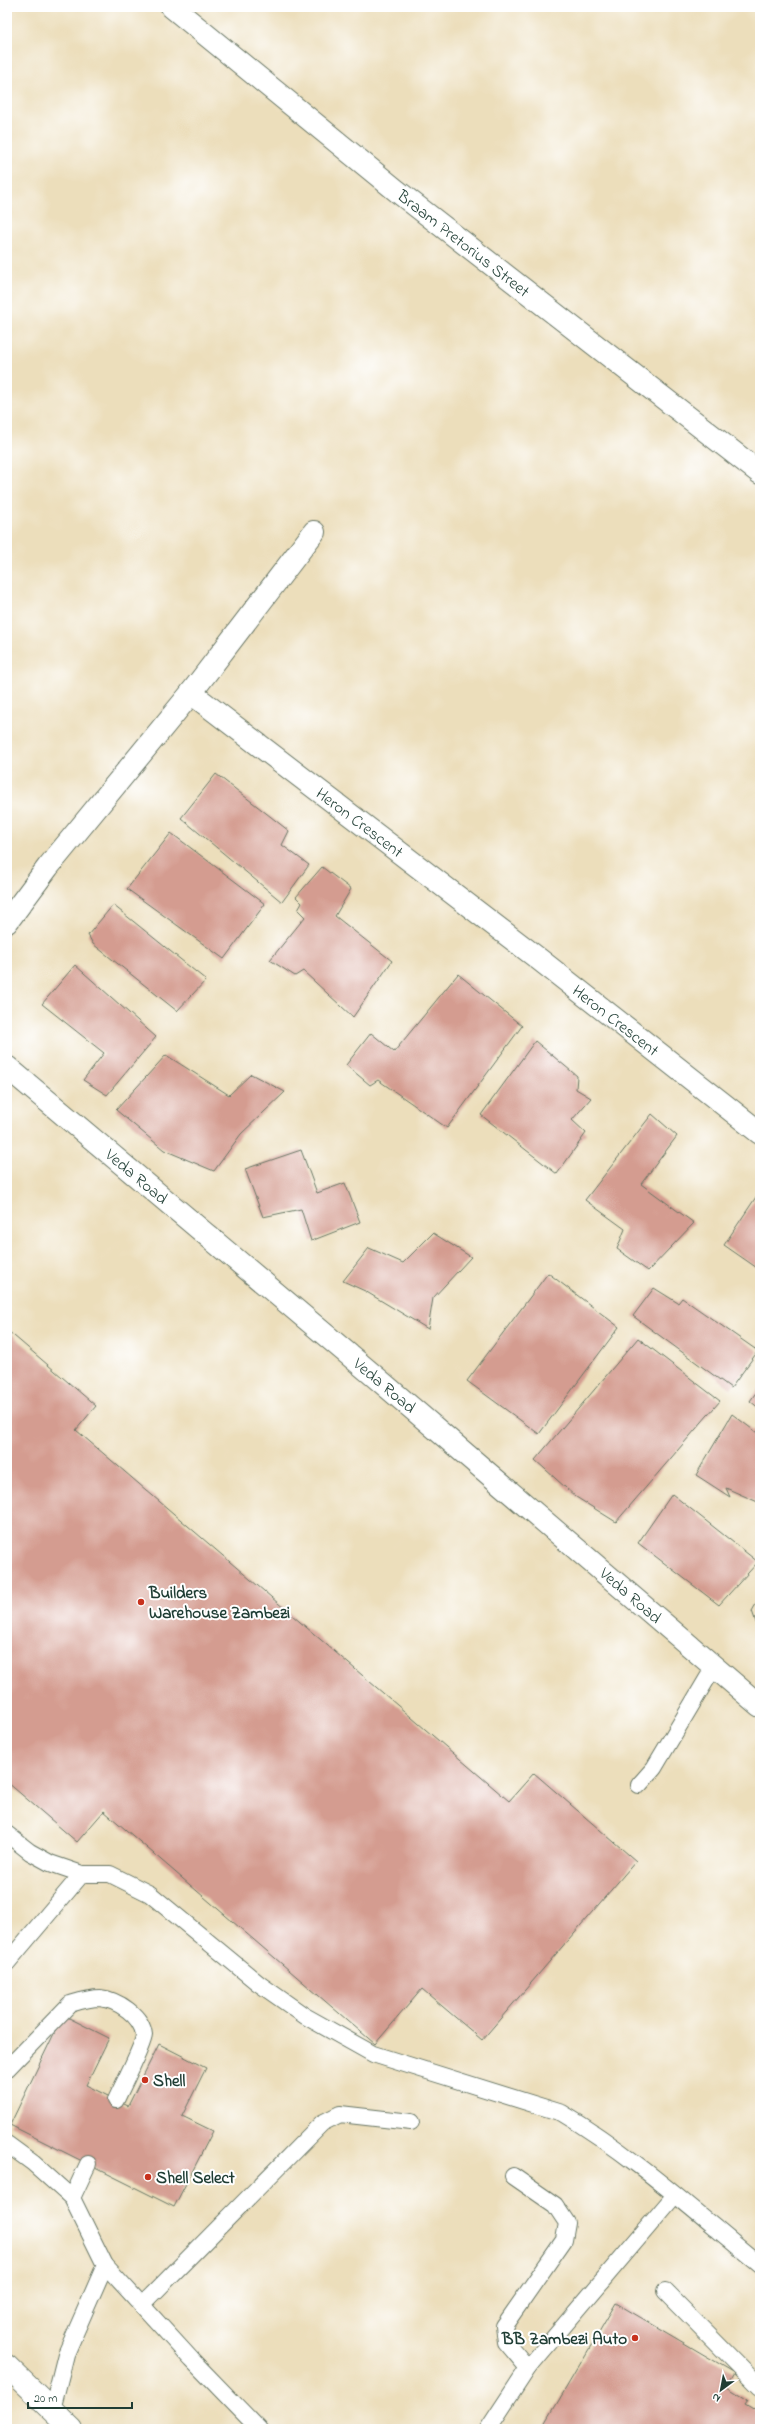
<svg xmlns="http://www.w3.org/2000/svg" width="767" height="2436" viewBox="0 0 767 2436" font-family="'Indie Flower',sans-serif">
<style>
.building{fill:#d49c90}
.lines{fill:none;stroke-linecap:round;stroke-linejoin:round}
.lane-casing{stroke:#677563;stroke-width:18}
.street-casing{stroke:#677563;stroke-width:24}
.secondary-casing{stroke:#677563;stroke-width:24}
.primary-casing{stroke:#677563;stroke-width:24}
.lane{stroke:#fff;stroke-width:16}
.street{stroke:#fff;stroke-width:22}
.secondary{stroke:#fff;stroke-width:22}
.primary{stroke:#fff;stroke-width:22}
.poi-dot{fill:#c8321e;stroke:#fff;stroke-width:1.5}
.labels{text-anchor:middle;stroke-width:4;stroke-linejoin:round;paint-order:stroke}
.street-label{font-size:17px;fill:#1f3d34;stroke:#fff}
.poi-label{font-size:17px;font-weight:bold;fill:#1f3d34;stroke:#fff;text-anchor:start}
</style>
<rect width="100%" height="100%" fill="#fff"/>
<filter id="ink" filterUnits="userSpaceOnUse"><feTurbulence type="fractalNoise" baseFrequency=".025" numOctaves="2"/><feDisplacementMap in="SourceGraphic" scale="8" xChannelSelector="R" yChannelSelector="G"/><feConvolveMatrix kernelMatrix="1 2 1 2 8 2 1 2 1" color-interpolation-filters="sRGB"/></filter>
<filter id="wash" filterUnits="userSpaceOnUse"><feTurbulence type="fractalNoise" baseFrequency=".012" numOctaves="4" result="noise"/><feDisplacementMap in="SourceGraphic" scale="16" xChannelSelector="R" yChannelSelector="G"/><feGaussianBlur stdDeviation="0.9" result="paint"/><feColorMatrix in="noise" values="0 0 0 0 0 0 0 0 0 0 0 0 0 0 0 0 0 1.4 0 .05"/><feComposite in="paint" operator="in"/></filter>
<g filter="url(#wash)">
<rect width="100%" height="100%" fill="#ecdebb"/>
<g id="blocks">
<g class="building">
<polygon points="216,774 289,831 282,845 309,865 282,902 181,818"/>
<polygon points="171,833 265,904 224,959 127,889"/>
<polygon points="322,867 351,889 335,916 392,961 353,1017 303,971 295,976 270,960 305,917 298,910 302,903 296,897"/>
<polygon points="113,905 206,980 177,1011 93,944 88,935"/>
<polygon points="75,965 156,1037 107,1095 83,1080 104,1053 42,1004"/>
<polygon points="458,974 522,1026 447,1128 378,1080 370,1085 346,1065 371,1033 394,1052"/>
<polygon points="535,1041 577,1076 576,1089 591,1098 572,1120 586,1133 557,1174 481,1115"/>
<polygon points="166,1055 229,1095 251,1074 285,1092 241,1134 214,1171 164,1150 116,1110"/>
<polygon points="652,1114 677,1136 641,1184 694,1223 648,1271 617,1249 625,1229 585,1200"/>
<polygon points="301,1150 317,1193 345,1183 360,1222 311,1241 301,1209 263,1217 245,1169"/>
<polygon points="760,1191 760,1270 724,1245"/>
<polygon points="433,1233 471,1257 433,1298 428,1329 365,1291 343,1281 369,1248 403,1263"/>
<polygon points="548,1273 619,1327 539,1434 467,1381"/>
<polygon points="654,1288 678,1303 682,1298 758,1351 731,1388 633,1316"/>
<polygon points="7,1330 96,1406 76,1430 509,1801 534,1773 636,1861 482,2040 422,1989 375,2044 104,1811 77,1842 7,1782"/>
<polygon points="638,1338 720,1401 616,1522 576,1497 535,1460"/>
<polygon points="760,1387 760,1409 750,1401"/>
<polygon points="732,1414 760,1435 760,1503 726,1488 730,1497 696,1475"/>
<polygon points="672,1494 758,1562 719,1605 638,1543"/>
<polygon points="760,1597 760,1634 752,1611"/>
<polygon points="63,2015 109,2038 86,2085 128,2106 159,2044 206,2068 182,2116 213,2131 174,2207 10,2125"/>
<polygon points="616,2303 735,2373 727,2387 748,2400 745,2404 760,2413 760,2429 542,2429"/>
</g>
</g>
</g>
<g filter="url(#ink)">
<use href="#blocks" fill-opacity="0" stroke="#677563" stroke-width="1"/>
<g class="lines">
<defs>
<g id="lane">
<polyline points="639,1785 654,1768 714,1667"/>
<path d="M7 1834 30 1852 50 1863 82 1874H110L150 1894 258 1983 305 2016 373 2054 562 2113C633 2155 696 2213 760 2265"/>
<polyline points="7,1963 82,1874"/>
<path d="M7 2069 70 2004C80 2001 89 1998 100 1998 118 2000 142 2016 144 2035 144 2044 121 2089 116 2100"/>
<polyline points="7,2144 33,2163 72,2198 105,2265 66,2354 52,2410"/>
<polyline points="513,2176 555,2205 567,2223 564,2240 504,2326 506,2342 528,2368"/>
<polyline points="72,2198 88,2164"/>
<polyline points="105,2265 192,2360 259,2429"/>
<polyline points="665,2291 760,2387"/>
<polyline points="142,2305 322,2123 340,2114 411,2122"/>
<polyline points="488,2429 528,2368 675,2195"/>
</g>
<g id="street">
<polyline points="191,693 540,960 760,1133"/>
<polyline points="7,922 48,867 191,693 314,532"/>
<polyline points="7,1067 379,1380 760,1706"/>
</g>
<polyline id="secondary" points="172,7 397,191 760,473"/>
<polyline id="primary" points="7,2366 72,2429"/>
</defs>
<use href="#lane" class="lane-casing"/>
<use href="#street" class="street-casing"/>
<use href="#secondary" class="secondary-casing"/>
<use href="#primary" class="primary-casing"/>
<use href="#lane" class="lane"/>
<use href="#street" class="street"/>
<use href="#secondary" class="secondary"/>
<use href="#primary" class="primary"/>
</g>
</g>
<g class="poi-dot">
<circle cx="141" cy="1602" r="4"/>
<circle cx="145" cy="2080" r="4"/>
<circle cx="148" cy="2177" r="4"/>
<circle cx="635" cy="2338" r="4"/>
</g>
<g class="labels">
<g class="street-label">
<text transform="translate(464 243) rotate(38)" y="6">Braam Pretorius Street</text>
<text transform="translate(360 822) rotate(37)" y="6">Heron Crescent</text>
<text transform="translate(616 1020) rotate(38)" y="6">Heron Crescent</text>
<text transform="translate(137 1176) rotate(40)" y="6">Veda Road</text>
<text transform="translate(385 1385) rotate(40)" y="6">Veda Road</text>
<text transform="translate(631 1595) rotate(41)" y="6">Veda Road</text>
</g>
<g class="poi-label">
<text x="149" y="1598">Builders<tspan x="149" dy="20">Warehouse Zambezi</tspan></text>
<text x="153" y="2086">Shell</text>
<text x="156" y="2183">Shell Select</text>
<text x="627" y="2344" text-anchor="end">BB Zambezi Auto</text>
</g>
</g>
<rect width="767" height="2436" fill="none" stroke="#fff" stroke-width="24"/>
<g transform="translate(721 2390) rotate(212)" stroke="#ffffff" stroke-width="3" paint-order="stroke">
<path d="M0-3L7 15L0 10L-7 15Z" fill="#1f3d34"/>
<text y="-6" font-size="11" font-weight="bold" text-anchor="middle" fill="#1f3d34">N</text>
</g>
<path d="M28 2402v6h104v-6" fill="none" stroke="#1f3d34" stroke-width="2"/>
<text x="34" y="2402" font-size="12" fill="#1f3d34" stroke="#ffffff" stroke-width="3" paint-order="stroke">20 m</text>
</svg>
